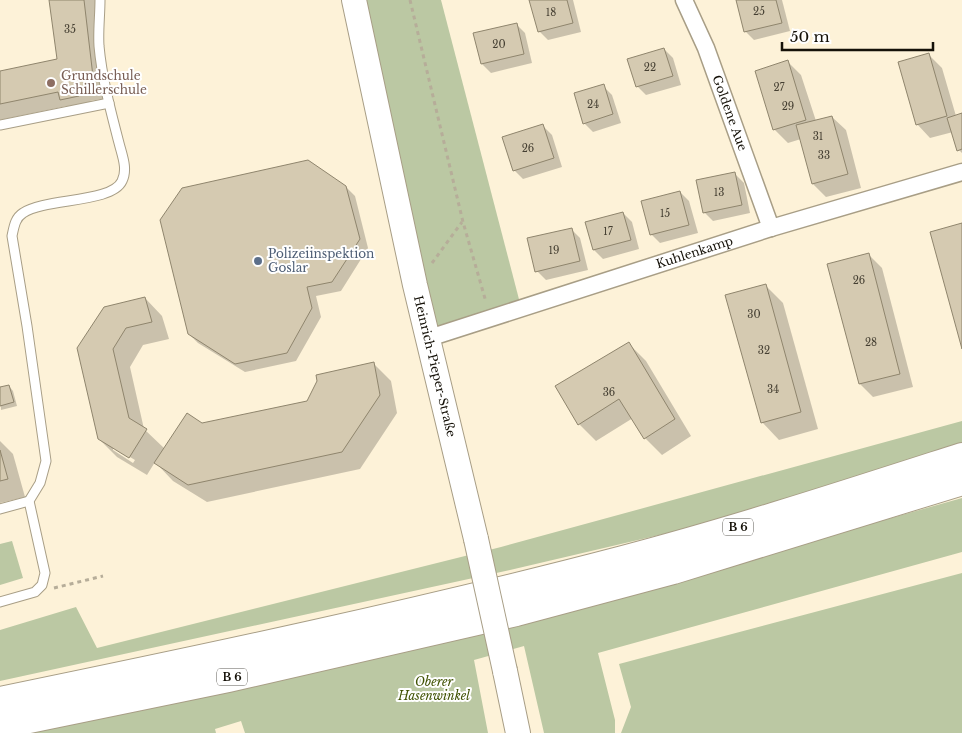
<svg xmlns="http://www.w3.org/2000/svg" width="962" height="733" viewBox="0 0 962 733" font-family="'Libre Baskerville',serif">
<style>
.green{fill:#bbc8a3}
.shadow{fill:#0003;fill-rule:evenodd}
.building{fill:#d5cab1;stroke:#8f856d}
.lines{fill:none;stroke-linecap:round;stroke-linejoin:round}
.lane-casing{stroke:#a89e86;stroke-width:11}
.street-casing{stroke:#a89e86;stroke-width:19}
.secondary-casing{stroke:#a89e86;stroke-width:26}
.highway-casing{stroke:#a89e86;stroke-width:30}
.path{stroke:#b6ad99;stroke-width:3;stroke-dasharray:4 4;stroke-linecap:butt}
.lane{stroke:#fff;stroke-width:9}
.street{stroke:#fff;stroke-width:16}
.secondary{stroke:#fff;stroke-width:24}
.highway{stroke:#fff;stroke-width:28}
.secondary-bridge-casing{stroke:#a89e86;stroke-width:26;stroke-linecap:butt}
.secondary-bridge{stroke:#fff;stroke-width:24}
.education-dot{fill:#8d6e63;stroke:#fff;stroke-width:2}
.service-dot{fill:#5c6f8a;stroke:#fff;stroke-width:2}
.labels{text-anchor:middle;stroke-width:4;stroke-linejoin:round;paint-order:stroke}
.number-label{font-size:10px;fill:#453f32}
.shield{fill:#fff;stroke:#5b5852;stroke-width:1}
.shield-label{font-size:11px;font-weight:bold;fill:#151108}
.education-label{font-size:12px;fill:#785e54;stroke:#fff;text-anchor:start}
.street-label{font-size:12px;fill:#151108;stroke:#fff}
.service-label{font-size:12px;fill:#4e5e75;stroke:#fff;text-anchor:start}
.park-label{font-size:12px;font-style:italic;fill:#3f5102;stroke:#fff}
</style>
<rect width="100%" height="100%" fill="#fdf2d8"/>
<g class="green">
<polygon points="354,0 441,0 521,307 429,338"/>
<polygon points="962,421 962,448 685,529 510,570 0,681 0,630 76,607 97,648 501,547"/>
<polygon points="962,498 962,552 598,653 615,720 615,733 544,733 524,646 474,660 488,733 245,733 241,721 215,729 216,733 24,733 519,623"/>
<polygon points="12,541 23,578 0,585 0,544"/>
<polygon points="962,573 962,733 621,733 631,707 619,664"/>
</g>
<g class="shadow">
<polygon points="51,0 95,0 107,98 90,101 92,110 75,113 67,106 0,120 0,72 58,59"/>
<polygon points="531,0 573,0 581,32 548,40 539,31"/>
<polygon points="737,0 782,0 790,31 754,40 745,31"/>
<polygon points="516,24 525,33 532,63 491,73 482,64"/>
<polygon points="664,49 673,58 681,85 646,95 637,86"/>
<polygon points="929,55 942,68 956,116 962,114 962,153 959,150 953,132 930,138 917,124"/>
<polygon points="788,62 801,75 816,121 832,117 846,130 861,188 826,197 813,184 801,139 788,143 774,129"/>
<polygon points="603,86 612,95 621,123 593,132 584,123"/>
<polygon points="543,126 552,135 562,167 523,179 514,170"/>
<polygon points="735,174 744,183 750,213 713,221 704,212"/>
<polygon points="346,187 355,196 368,248 341,291 316,296 321,317 296,361 245,372 198,343 189,334"/>
<polygon points="680,192 689,201 698,233 660,243 651,234"/>
<polygon points="623,213 632,222 639,249 603,259 594,250 587,223"/>
<polygon points="571,229 580,238 588,270 546,280 537,271"/>
<polygon points="868,254 882,268 913,387 873,397 860,384"/>
<polygon points="765,285 783,303 818,429 779,440 762,422"/>
<path d="M145 298 162 316 169 339 143 345 130 367 144 429 165 449 308 402 374 364 391 381 397 413 360 469 207 502 173 481 155 462 147 475 117 457 99 439 78 348ZM113 447 135 460 133 463 113 450Z"/>
<polygon points="629,344 646,361 691,436 662,455 645,438 633,418 596,441 579,424"/>
<polygon points="9,386 13,391 17,406 1,410 0,389"/>
<polygon points="0,441 13,454 25,497 0,503"/>
</g>
<g class="building">
<polygon points="49,0 84,0 94,85 77,88 79,96 60,100 58,92 0,104 0,71 57,59"/>
<polygon points="529,0 567,0 573,23 538,32"/>
<polygon points="736,0 776,0 782,23 744,32"/>
<polygon points="517,23 524,54 481,64 473,33"/>
<polygon points="664,48 673,76 636,87 627,59"/>
<polygon points="929,53 947,116 916,125 898,62"/>
<polygon points="788,60 806,120 773,130 755,71"/>
<polygon points="604,84 613,114 583,124 574,93"/>
<polygon points="962,113 962,149 957,151 947,118"/>
<polygon points="832,116 848,174 812,184 796,125"/>
<polygon points="543,124 554,158 513,171 502,137"/>
<polygon points="308,160 346,186 360,239 332,282 307,287 312,308 287,353 235,364 188,334 160,220 182,188"/>
<polygon points="735,172 742,205 703,213 696,180"/>
<polygon points="680,191 689,225 650,235 641,201"/>
<polygon points="623,212 631,240 593,250 585,222"/>
<polygon points="962,223 962,349 930,232"/>
<polygon points="572,228 580,261 535,272 527,238"/>
<polygon points="869,253 900,374 859,384 827,264"/>
<polygon points="766,284 801,412 761,423 725,295"/>
<polygon points="145,297 152,322 126,328 113,349 129,418 147,429 129,458 98,439 77,348 104,307"/>
<polygon points="629,342 675,419 644,439 619,399 578,425 555,386"/>
<polygon points="374,362 380,395 342,452 188,485 154,463 187,413 202,423 307,401 317,381 316,375"/>
<polygon points="9,385 14,402 0,406 0,387"/>
<polygon points="0,450 8,479 0,481"/>
</g>
<g class="lines">
<defs>
<g id="lane">
<polyline points="0,125 109,103"/>
<polyline points="0,509 29,501"/>
<path d="M0 602 35 592 42 585 45 573 29 501 40 483 46 461 27 326 12 236C14 227 15 218 23 213 45 198 112 203 122 181 128 169 122 155 119 143 111 112 102 79 99 46 98 31 100 15 100 0"/>
</g>
<g id="street">
<path id="s1" d="M684 0 706 48 771 228"/>
<path id="s2" d="M429 338 771 228 962 172"/>
</g>
<g id="secondary">
<path id="s3" d="M354 0 415 285 476 539"/>
<polyline points="505,671 518,733"/>
</g>
<g id="highway">
<path d="M0 701C209 658 417 614 623 560 737 530 850 493 962 457"/>
<polyline points="0,725 228,678 516,612 673,570 962,481"/>
</g>
</defs>
<use href="#lane" class="lane-casing"/>
<use href="#street" class="street-casing"/>
<use href="#secondary" class="secondary-casing"/>
<use href="#highway" class="highway-casing"/>
<g class="path">
<polyline points="410,0 463,222 486,302"/>
<polyline points="432,263 462,222"/>
<polyline points="54,588 103,576"/>
</g>
<use href="#lane" class="lane"/>
<use href="#street" class="street"/>
<use href="#secondary" class="secondary"/>
<use href="#highway" class="highway"/>
<defs>
<polyline id="secondary-bridge" points="476,539 505,671"/>
</defs>
<use href="#secondary-bridge" class="secondary-bridge-casing"/>
<use href="#secondary-bridge" class="secondary-bridge"/>
</g>
<circle class="education-dot" cx="51" cy="83" r="5"/>
<circle class="service-dot" cx="258" cy="261" r="5"/>
<g class="labels">
<g class="number-label">
<text x="759" y="15">25</text>
<text x="551" y="16">18</text>
<text x="70" y="33">35</text>
<text x="499" y="48">20</text>
<text x="650" y="71">22</text>
<text x="779" y="91">27</text>
<text x="593" y="108">24</text>
<text x="788" y="110">29</text>
<text x="818" y="140">31</text>
<text x="528" y="152">26</text>
<text x="824" y="159">33</text>
<text x="719" y="196">13</text>
<text x="665" y="217">15</text>
<text x="608" y="235">17</text>
<text x="554" y="254">19</text>
<text x="859" y="284">26</text>
<text x="754" y="318">30</text>
<text x="871" y="346">28</text>
<text x="764" y="354">32</text>
<text x="773" y="393">34</text>
<text x="609" y="396">36</text>
</g>
<g class="shield">
<rect x="723" y="518.5" width="30" height="17" rx="4"/>
<rect x="217" y="668.5" width="30" height="17" rx="4"/>
</g>
<g class="shield-label">
<text x="738" y="531">B 6</text>
<text x="232" y="681">B 6</text>
</g>
<g class="education-label">
<text x="61" y="80">Grundschule<tspan x="61" dy="14">Schillerschule</tspan></text>
</g>
<g class="street-label">
<text dy="4" stroke="none"><textPath href="#s1" startOffset="122">Goldene Aue</textPath></text>
<text dy="4" stroke="none"><textPath href="#s2" startOffset="279">Kuhlenkamp</textPath></text>
<text dy="4" stroke="none"><textPath href="#s3" startOffset="375">Heinrich-Pieper-Straße</textPath></text>
</g>
<g class="service-label">
<text x="268" y="258">Polizeiinspektion<tspan x="268" dy="14">Goslar</tspan></text>
</g>
<g class="park-label">
<text x="434" y="686">Oberer<tspan x="434" dy="14">Hasenwinkel</tspan></text>
</g>
</g>
<path d="M782 42v8h151v-8" fill="none" stroke="#151108" stroke-width="2.5"/>
<text x="790" y="42" font-size="15" fill="#151108" stroke="#ffffff" stroke-width="4" paint-order="stroke">50 m</text>
</svg>
